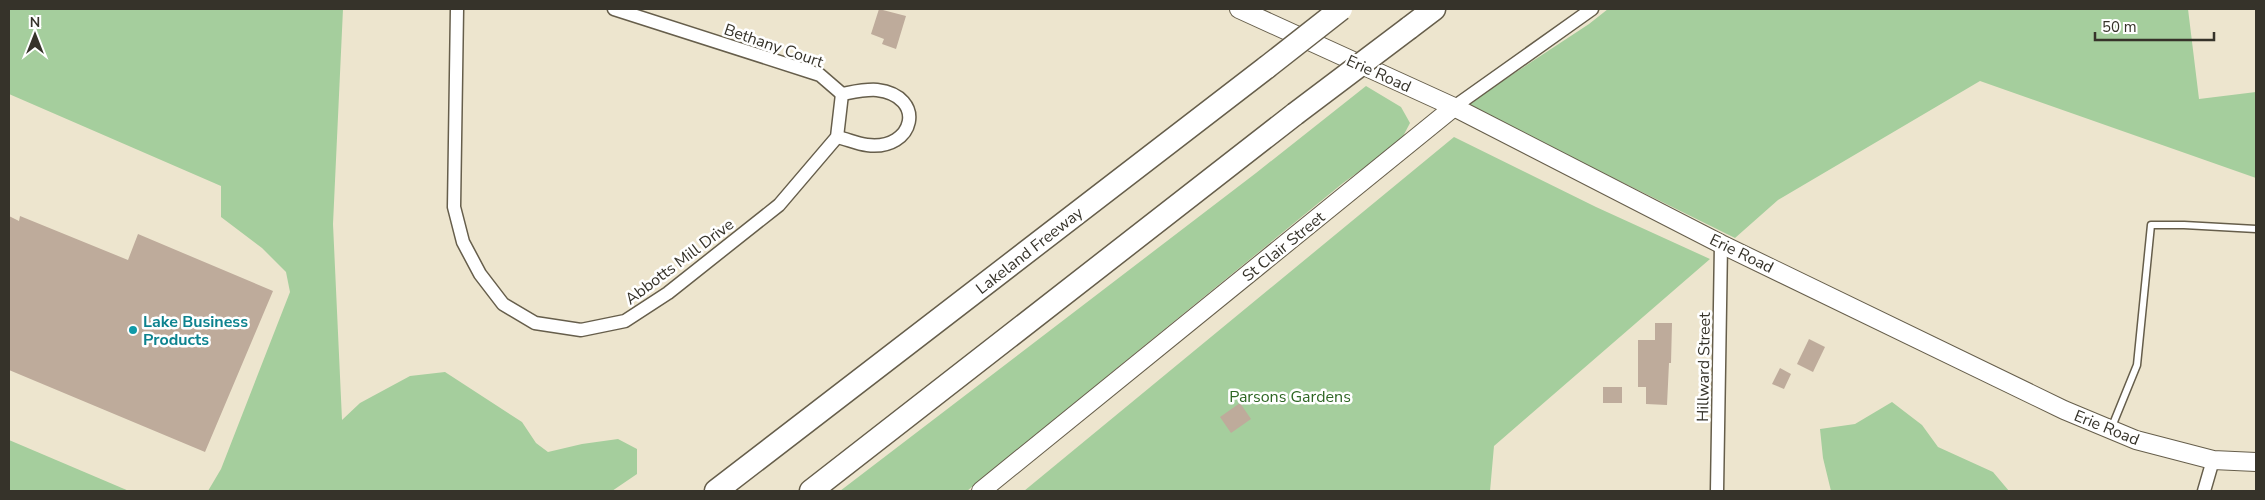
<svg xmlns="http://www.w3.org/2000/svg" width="2265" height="500" viewBox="0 0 2265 500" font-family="'Nunito Sans',sans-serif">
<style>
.green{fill:#a5ce9d}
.building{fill:#beab9b}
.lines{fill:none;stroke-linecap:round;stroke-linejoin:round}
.lane-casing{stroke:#665e4b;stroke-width:9}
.street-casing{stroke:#665e4b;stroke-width:15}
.secondary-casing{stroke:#665e4b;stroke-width:20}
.highway-casing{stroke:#665e4b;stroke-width:25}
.lane{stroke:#fff;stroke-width:6}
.street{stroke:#fff;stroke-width:12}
.secondary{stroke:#fff;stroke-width:18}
.highway{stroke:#fff;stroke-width:22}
.highway-bridge-casing{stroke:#665e4b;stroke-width:25;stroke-linecap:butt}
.highway-bridge{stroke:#fff;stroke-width:22}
.culture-dot{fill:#0f9aa8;stroke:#fff;stroke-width:2}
.labels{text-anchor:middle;stroke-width:5;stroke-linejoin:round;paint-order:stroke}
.street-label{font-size:16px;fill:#36332a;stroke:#fff}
.culture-label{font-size:16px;font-weight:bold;fill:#0d838f;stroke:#fff;text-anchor:start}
.park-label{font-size:16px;fill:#2e6624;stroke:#fff}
</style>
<rect width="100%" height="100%" fill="#ede5ce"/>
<g class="green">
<polygon points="9,9 343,9 333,224 342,420 360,403 410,376 445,372 522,422 536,443 548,452 582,444 618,439 637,449 637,474 612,491 208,491 221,469 290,292 286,272 262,248 221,217 221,186 9,94"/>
<polygon points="1608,9 2188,9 2199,99 2256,92 2256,178 1980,81 1778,200 1735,238 1466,105 1589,24"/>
<polygon points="1366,86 1401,107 1410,123 1400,142 1343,183 967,491 840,491 1256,173"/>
<polygon points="1454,137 1596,207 1710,259 1494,446 1490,491 1024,491"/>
<polygon points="1892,402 1922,425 1938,447 1993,472 2009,491 1831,491 1823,458 1820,429 1855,424"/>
<polygon points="9,440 129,491 9,491"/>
</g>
<g class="building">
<polygon points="879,9 906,16 896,49 882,44 884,39 871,34"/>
<polygon points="9,216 19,221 20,216 128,260 138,234 273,291 205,452 9,370"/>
<polygon points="1655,323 1672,323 1671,363 1669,363 1667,405 1646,404 1646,387 1638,387 1638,340 1655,340"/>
<polygon points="1809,339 1825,347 1813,372 1797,364"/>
<polygon points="1780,368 1791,374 1784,389 1772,384"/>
<rect x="1603" y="387" width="19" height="16"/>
<polygon points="1240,403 1251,419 1231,433 1220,417"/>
</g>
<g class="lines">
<defs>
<polyline id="lane" points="2111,429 2137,365 2151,225 2184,225 2256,229"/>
<g id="street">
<polyline points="457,9 454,207 463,242 480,274 503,304 535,323 581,330 625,321 668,293 779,205 837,137 842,94"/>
<path d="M614 9 820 75 842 94C853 92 866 89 877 90 927 96 915 151 867 145 857 144 847 139 837 137"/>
<polyline points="1454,107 1592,9"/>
<polyline points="1717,491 1721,244"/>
<polyline points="2204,491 2213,460"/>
</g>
<g id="secondary">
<polyline points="1239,9 1454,107 1721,244 2064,410 2136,440 2213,460 2256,462"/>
<polyline points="981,491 1454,107"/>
</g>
<g id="highway">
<polyline points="1409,28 1434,9"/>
<polyline points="716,491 1267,67"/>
<polyline points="811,491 1295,114"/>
</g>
</defs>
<use href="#lane" class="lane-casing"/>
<use href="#street" class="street-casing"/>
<use href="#secondary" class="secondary-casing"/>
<use href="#highway" class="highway-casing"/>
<use href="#lane" class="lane"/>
<use href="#street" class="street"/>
<use href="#secondary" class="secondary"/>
<use href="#highway" class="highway"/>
<defs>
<g id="highway-bridge">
<polyline points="1267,67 1341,9"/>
<polyline points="1295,114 1409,28"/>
</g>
</defs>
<use href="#highway-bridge" class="highway-bridge-casing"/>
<use href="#highway-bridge" class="highway-bridge"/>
</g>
<circle class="culture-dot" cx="133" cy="330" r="5"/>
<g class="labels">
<g class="street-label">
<text transform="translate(774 45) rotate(19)" y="6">Bethany Court</text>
<text transform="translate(1379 73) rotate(24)" y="6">Erie Road</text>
<text transform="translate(1283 246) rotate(-39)" y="6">St Clair Street</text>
<text transform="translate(1029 250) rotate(-38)" y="6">Lakeland Freeway</text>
<text transform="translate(1742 253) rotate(26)" y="6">Erie Road</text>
<text transform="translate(679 261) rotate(-37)" y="6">Abbotts Mill Drive</text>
<text transform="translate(1703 367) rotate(-89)" y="6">Hillward Street</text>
<text transform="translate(2107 427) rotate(22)" y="6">Erie Road</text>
</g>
<g class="culture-label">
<text x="143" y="327">Lake Business<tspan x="143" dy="18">Products</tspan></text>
</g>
<g class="park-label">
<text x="1290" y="402">Parsons Gardens</text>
</g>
</g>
<rect width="2265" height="500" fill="none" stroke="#36332a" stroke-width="20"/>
<g transform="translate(35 35)" stroke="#ffffff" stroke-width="4" paint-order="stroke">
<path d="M0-4L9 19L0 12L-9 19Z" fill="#36332a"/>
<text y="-8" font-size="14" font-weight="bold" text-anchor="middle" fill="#36332a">N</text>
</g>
<path d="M2095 32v8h119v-8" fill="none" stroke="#36332a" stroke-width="2.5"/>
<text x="2102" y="32" font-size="15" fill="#36332a" stroke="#ffffff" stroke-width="4" paint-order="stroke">50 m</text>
</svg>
